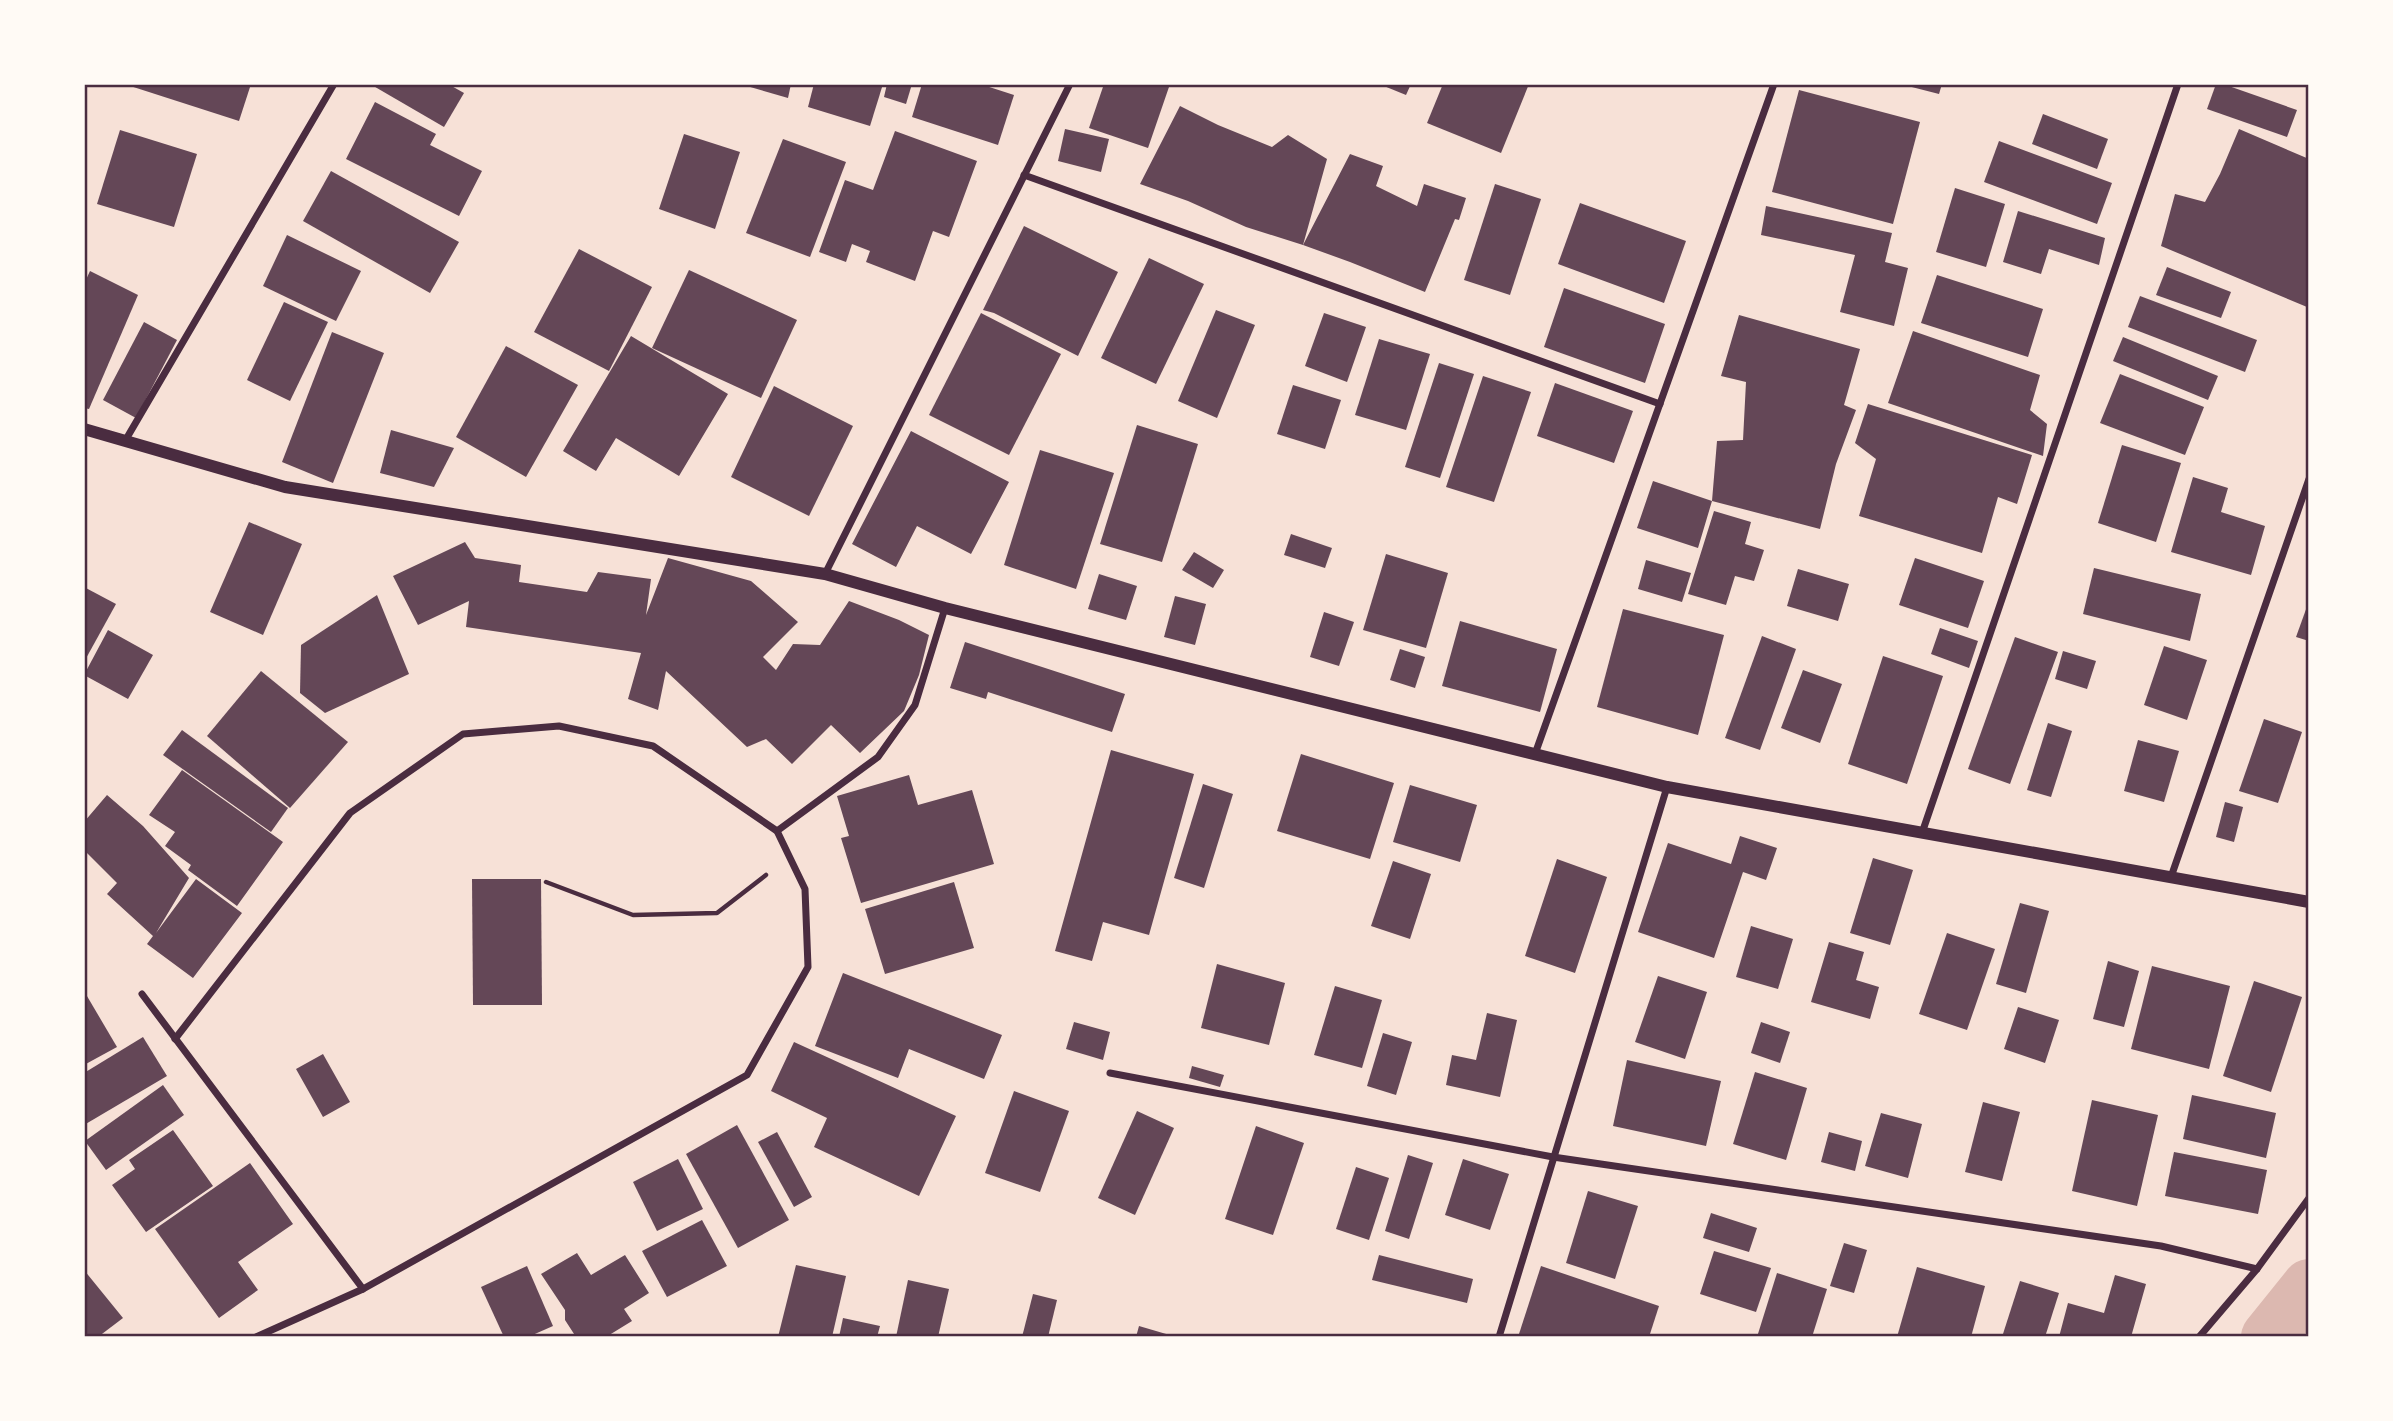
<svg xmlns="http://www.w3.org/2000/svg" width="2393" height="1421" viewBox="0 0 2393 1421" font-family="'Archivo Narrow',sans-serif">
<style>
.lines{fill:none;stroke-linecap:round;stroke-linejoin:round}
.canal{stroke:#dcb8b0;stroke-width:54}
.building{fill:#644757}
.path{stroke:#4a2c40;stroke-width:4.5}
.minor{stroke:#4a2c40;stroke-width:7}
.tertiary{stroke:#4a2c40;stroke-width:12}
.neatline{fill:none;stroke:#4a2c40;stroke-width:2.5}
</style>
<rect width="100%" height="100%" fill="#f7e1d7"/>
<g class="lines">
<polyline class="canal" points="2268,1337 2309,1286"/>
</g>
<g class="building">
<polygon points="124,84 251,84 239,121"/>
<polygon points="370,84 448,84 464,93 444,127"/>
<polygon points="740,84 791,84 788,98"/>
<polygon points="814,84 883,84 870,126 808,107"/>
<polygon points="887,84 912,84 906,104 884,97"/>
<polygon points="922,84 980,84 1014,95 998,145 912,117"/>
<polygon points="1104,84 1170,84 1148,148 1089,128"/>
<polygon points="1379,84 1411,84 1406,95"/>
<polygon points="1443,84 1529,84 1501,153 1427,123"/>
<polygon points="1900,84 1942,84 1939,94"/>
<polygon points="2216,84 2223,84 2297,110 2287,137 2207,109"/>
<polygon points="1799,90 1920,122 1893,224 1772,192"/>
<polygon points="375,102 436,134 430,145 482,171 459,216 346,159"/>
<polygon points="1180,106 1218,125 1272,147 1288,135 1327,159 1303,245 1246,227 1188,201 1140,184"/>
<polygon points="2043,114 2108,139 2097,169 2032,144"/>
<polygon points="1065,129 1109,139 1101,172 1058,161"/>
<polygon points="2239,129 2309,159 2309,301 2307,307 2161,246 2175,194 2205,202 2220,174"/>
<polygon points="120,130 197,154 174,227 97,204"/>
<polygon points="895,131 977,161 949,237 933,231 915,281 866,262 870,251 852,244 846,262 819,252 845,180 873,190"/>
<polygon points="684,134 740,152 715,229 659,209"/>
<polygon points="783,139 846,162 810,257 746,233"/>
<polygon points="1999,141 2112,183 2097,224 1984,182"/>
<polygon points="1350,154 1383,166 1376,186 1417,206 1424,184 1466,198 1459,220 1455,219 1425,292 1350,262 1303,245"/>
<polygon points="331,171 459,242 430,293 303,221"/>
<polygon points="1495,184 1541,199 1510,295 1464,280"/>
<polygon points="1955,188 2005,204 1986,267 1936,252"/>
<polygon points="1580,203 1686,241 1664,303 1558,264"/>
<polygon points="1766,206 1892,233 1885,262 1908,268 1894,326 1840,312 1855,255 1761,235"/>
<polygon points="2018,211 2105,238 2099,265 2049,249 2041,274 2003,262"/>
<polygon points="1024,226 1118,272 1078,356 994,313 983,310"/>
<polygon points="287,235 361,271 336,321 263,286"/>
<polygon points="579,249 652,287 609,371 534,332"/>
<polygon points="1149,258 1204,284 1156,384 1101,358"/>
<polygon points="2167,267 2231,292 2221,318 2156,295"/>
<polygon points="689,270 797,320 761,398 652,348"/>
<polygon points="90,271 138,295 89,409 84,408 84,284"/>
<polygon points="1937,275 2043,309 2028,357 1921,323"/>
<polygon points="1564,288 1665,324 1645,383 1544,347"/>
<polygon points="2140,296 2257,340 2245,372 2128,327"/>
<polygon points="284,302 328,322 290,401 247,380"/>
<polygon points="1216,310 1255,325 1217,418 1178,401"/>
<polygon points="981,313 1061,354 1009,455 929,415"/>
<polygon points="1324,313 1366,327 1347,382 1305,366"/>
<polygon points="1739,315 1860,349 1844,405 1856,410 1836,464 1820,529 1712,501 1698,548 1637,528 1653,481 1712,501 1717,441 1743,440 1746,382 1721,376"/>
<polygon points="144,322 177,340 136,418 103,400"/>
<polygon points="1913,331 2040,375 2030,410 2047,424 2043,456 1888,403"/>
<polygon points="332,332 384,353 333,483 282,462"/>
<polygon points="631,336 728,394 679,476 616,438 596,471 563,451"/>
<polygon points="2123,337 2218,376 2208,400 2113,361"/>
<polygon points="1379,339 1430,354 1406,430 1355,415"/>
<polygon points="506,346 578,385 526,477 456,437"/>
<polygon points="1439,363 1474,374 1440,478 1405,467"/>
<polygon points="2120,374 2204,407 2185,455 2100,423"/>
<polygon points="1483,376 1531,392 1494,502 1446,487"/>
<polygon points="1555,383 1633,411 1614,463 1537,436"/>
<polygon points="1293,385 1341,400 1325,449 1277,434"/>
<polygon points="774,386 853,426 809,516 731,477"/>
<polygon points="1868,404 2032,455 2017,504 1998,497 1982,553 1859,516 1876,459 1855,443"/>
<polygon points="1137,425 1198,444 1162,562 1100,544"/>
<polygon points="391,430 454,448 434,487 380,473"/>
<polygon points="911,431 1009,482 971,554 917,526 896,567 852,544"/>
<polygon points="2122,445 2181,463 2156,542 2098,523"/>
<polygon points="1040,450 1114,473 1076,589 1004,565"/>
<polygon points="2193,477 2228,488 2221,512 2265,526 2251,575 2171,552"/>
<polygon points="1714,511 1751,522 1745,544 1764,550 1754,581 1735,576 1726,605 1688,594"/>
<polygon points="249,522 302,544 263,635 210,612"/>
<polygon points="1291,534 1332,548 1325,568 1284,555"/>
<polygon points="465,542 475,558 521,565 519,582 587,592 598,572 651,579 646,615 668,558 751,581 798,622 763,657 776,670 793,644 820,645 849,601 899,620 929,635 919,675 904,711 860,753 831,725 792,764 766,739 747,747 666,671 658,710 628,699 641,653 466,627 469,601 418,625 393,576"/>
<polygon points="1194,552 1224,570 1213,588 1182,570"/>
<polygon points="1386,554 1448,573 1426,648 1363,630"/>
<polygon points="1915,558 1984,581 1968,628 1899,605"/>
<polygon points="1646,560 1691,573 1682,602 1638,589"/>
<polygon points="2094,568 2201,594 2190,641 2083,614"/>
<polygon points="1798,569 1849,584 1838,621 1787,606"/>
<polygon points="1099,574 1137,586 1126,620 1088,609"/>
<polygon points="84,587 116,604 84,662"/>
<polygon points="377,595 409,674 325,713 300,693 301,645"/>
<polygon points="1175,596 1206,604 1195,645 1164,637"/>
<polygon points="2309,601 2309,641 2296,637"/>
<polygon points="1623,609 1724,635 1698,735 1597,707"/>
<polygon points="1324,612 1354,622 1339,666 1310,657"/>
<polygon points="1460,621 1557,649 1540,712 1442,686"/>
<polygon points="1940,628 1978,641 1969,668 1931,654"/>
<polygon points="108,630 153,655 128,699 84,675"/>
<polygon points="1762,636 1796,649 1760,750 1725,738"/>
<polygon points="2015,637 2058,652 2010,784 1968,769"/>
<polygon points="965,642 1125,694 1112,732 988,692 986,699 950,688"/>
<polygon points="2164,646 2207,660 2187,720 2144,705"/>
<polygon points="1400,649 1425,657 1415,688 1390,680"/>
<polygon points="2063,651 2096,661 2087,689 2055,679"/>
<polygon points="1883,656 1943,676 1907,784 1848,764"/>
<polygon points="1803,670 1842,684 1820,743 1781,728"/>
<polygon points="261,671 348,742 290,808 207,736"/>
<polygon points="2264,719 2302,732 2278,803 2239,791"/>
<polygon points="2048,723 2072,731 2051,797 2027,790"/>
<polygon points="182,730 288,808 271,832 163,755"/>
<polygon points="2138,740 2179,751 2164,802 2124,791"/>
<polygon points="1111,750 1194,774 1149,935 1103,922 1092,961 1055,951"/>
<polygon points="1301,754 1394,783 1370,859 1277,831"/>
<polygon points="182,770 283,842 237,906 188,870 191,865 165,846 175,832 149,815"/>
<polygon points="909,775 918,805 972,790 994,864 861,903 841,838 849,836 837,796"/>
<polygon points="1203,784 1233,794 1204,888 1174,878"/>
<polygon points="1410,785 1477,805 1460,862 1393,842"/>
<polygon points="107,795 143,826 189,878 156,933 196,879 242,913 193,978 147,944 153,936 107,894 117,883 84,850 84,822"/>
<polygon points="2225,802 2243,807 2234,842 2216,837"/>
<polygon points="1740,836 1777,848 1766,880 1743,872 1714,958 1638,932 1668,843 1731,864"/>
<polygon points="1873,858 1913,870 1890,945 1850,933"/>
<polygon points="1557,859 1607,877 1575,973 1525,956"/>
<polygon points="1393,861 1431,874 1410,939 1371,926"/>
<polygon points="472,879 541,879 542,1005 473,1005"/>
<polygon points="954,882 974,948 885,974 865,909"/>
<polygon points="2020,903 2049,911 2026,993 1996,984"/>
<polygon points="1751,926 1793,939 1778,989 1736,977"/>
<polygon points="1947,933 1995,949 1967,1030 1919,1014"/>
<polygon points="1829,942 1864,952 1856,980 1879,987 1870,1019 1811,1002"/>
<polygon points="2108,961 2139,971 2124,1027 2093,1019"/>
<polygon points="1217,964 1285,983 1269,1045 1201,1028"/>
<polygon points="2152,966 2230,986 2209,1069 2131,1049"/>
<polygon points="843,973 1002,1035 984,1079 909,1049 898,1078 815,1046"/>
<polygon points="1658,976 1707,992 1685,1059 1635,1042"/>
<polygon points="2254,981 2302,997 2271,1092 2223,1076"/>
<polygon points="1335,986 1382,1000 1362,1068 1314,1055"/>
<polygon points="84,991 117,1047 84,1065"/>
<polygon points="2018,1007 2059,1020 2045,1063 2004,1049"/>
<polygon points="1487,1013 1517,1020 1500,1097 1446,1085 1452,1055 1476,1060"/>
<polygon points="1074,1022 1110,1032 1103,1060 1066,1049"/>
<polygon points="1761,1022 1790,1032 1780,1063 1751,1053"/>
<polygon points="1383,1033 1412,1042 1396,1095 1367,1086"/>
<polygon points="143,1037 167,1076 84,1125 84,1073"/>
<polygon points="794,1042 956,1116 919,1196 814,1147 827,1118 771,1091"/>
<polygon points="323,1054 350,1102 323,1117 296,1069"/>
<polygon points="1627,1060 1721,1081 1706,1146 1613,1126"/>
<polygon points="1192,1066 1224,1075 1220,1087 1189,1078"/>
<polygon points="1755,1072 1807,1088 1786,1160 1733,1144"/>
<polygon points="163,1085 184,1115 106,1170 85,1141"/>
<polygon points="1014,1091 1069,1111 1040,1192 985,1173"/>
<polygon points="2192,1095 2276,1113 2266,1158 2183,1139"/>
<polygon points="2092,1100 2158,1115 2137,1206 2072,1191"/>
<polygon points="1983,1102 2020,1112 2002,1181 1965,1172"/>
<polygon points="1137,1111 1174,1128 1135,1215 1098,1198"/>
<polygon points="1881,1113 1922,1124 1908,1178 1865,1166"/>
<polygon points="737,1125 789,1220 738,1248 686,1154"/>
<polygon points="1256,1126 1304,1143 1273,1235 1225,1219"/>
<polygon points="173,1130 213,1186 146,1232 112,1185 135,1169 129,1160"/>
<polygon points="777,1132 812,1197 794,1207 758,1142"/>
<polygon points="1829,1132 1862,1141 1855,1171 1821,1162"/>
<polygon points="2174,1152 2267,1170 2258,1214 2165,1196"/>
<polygon points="1408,1155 1433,1163 1409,1239 1385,1231"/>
<polygon points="678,1159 703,1209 657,1231 633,1182"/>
<polygon points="1463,1159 1509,1174 1490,1230 1445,1215"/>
<polygon points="250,1163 293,1224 238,1262 258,1290 219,1318 155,1229"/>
<polygon points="1356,1167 1389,1178 1369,1240 1336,1229"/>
<polygon points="1588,1191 1638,1206 1615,1279 1566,1263"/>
<polygon points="1711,1213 1757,1228 1749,1252 1703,1238"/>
<polygon points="702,1220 727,1266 667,1297 642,1251"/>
<polygon points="1844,1243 1867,1250 1854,1293 1830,1286"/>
<polygon points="1714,1251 1771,1268 1756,1312 1700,1294"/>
<polygon points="577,1253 591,1275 625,1255 649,1293 624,1309 632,1321 606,1337 576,1337 565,1320 565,1310 541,1274"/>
<polygon points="1379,1255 1473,1279 1467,1303 1372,1280"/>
<polygon points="796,1265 846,1276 832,1337 778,1337"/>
<polygon points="527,1266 553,1326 528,1337 504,1337 481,1287"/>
<polygon points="1541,1266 1659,1306 1649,1337 1529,1337 1519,1334"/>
<polygon points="1917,1267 1985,1286 1971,1337 1897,1337"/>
<polygon points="84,1270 123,1318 98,1337 84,1337"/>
<polygon points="1777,1273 1827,1289 1812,1337 1757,1337"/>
<polygon points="2115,1275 2146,1284 2131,1337 2059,1337 2068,1303 2104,1313"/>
<polygon points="908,1280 949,1289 938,1337 896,1337"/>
<polygon points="2020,1281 2059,1293 2045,1337 2002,1337"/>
<polygon points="1033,1294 1057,1300 1048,1337 1022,1337"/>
<polygon points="843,1318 880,1326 877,1337 839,1337"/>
<polygon points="1139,1326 1173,1336 1173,1337 1136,1337"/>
</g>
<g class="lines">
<polyline class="path" points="546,882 633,915 717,913 766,875"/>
<g class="minor">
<polyline points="1024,175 1660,404"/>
<polyline points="125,441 334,84"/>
<polyline points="825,574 1070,84"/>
<polyline points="1535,754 1774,84"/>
<polyline points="777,831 878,757 915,705 945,608"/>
<polyline points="1922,833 2178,84"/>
<polyline points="2171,877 2309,479"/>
<polyline points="142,994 363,1289"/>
<polyline points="175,1039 350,813 463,734 559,726 653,746 777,831 805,889 808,967 747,1075 363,1289 256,1337"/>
<polyline points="1110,1073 1553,1157 2161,1246 2257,1269"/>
<polyline points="1499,1337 1667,787"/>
<polyline points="2199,1337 2257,1269 2309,1198"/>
</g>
<polyline class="tertiary" points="84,429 285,487 825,574 945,608 1667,787 2309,902"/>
</g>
<rect width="2393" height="1421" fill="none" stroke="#fffaf5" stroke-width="172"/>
<rect x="86" y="86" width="2221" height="1249" class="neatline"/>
</svg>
